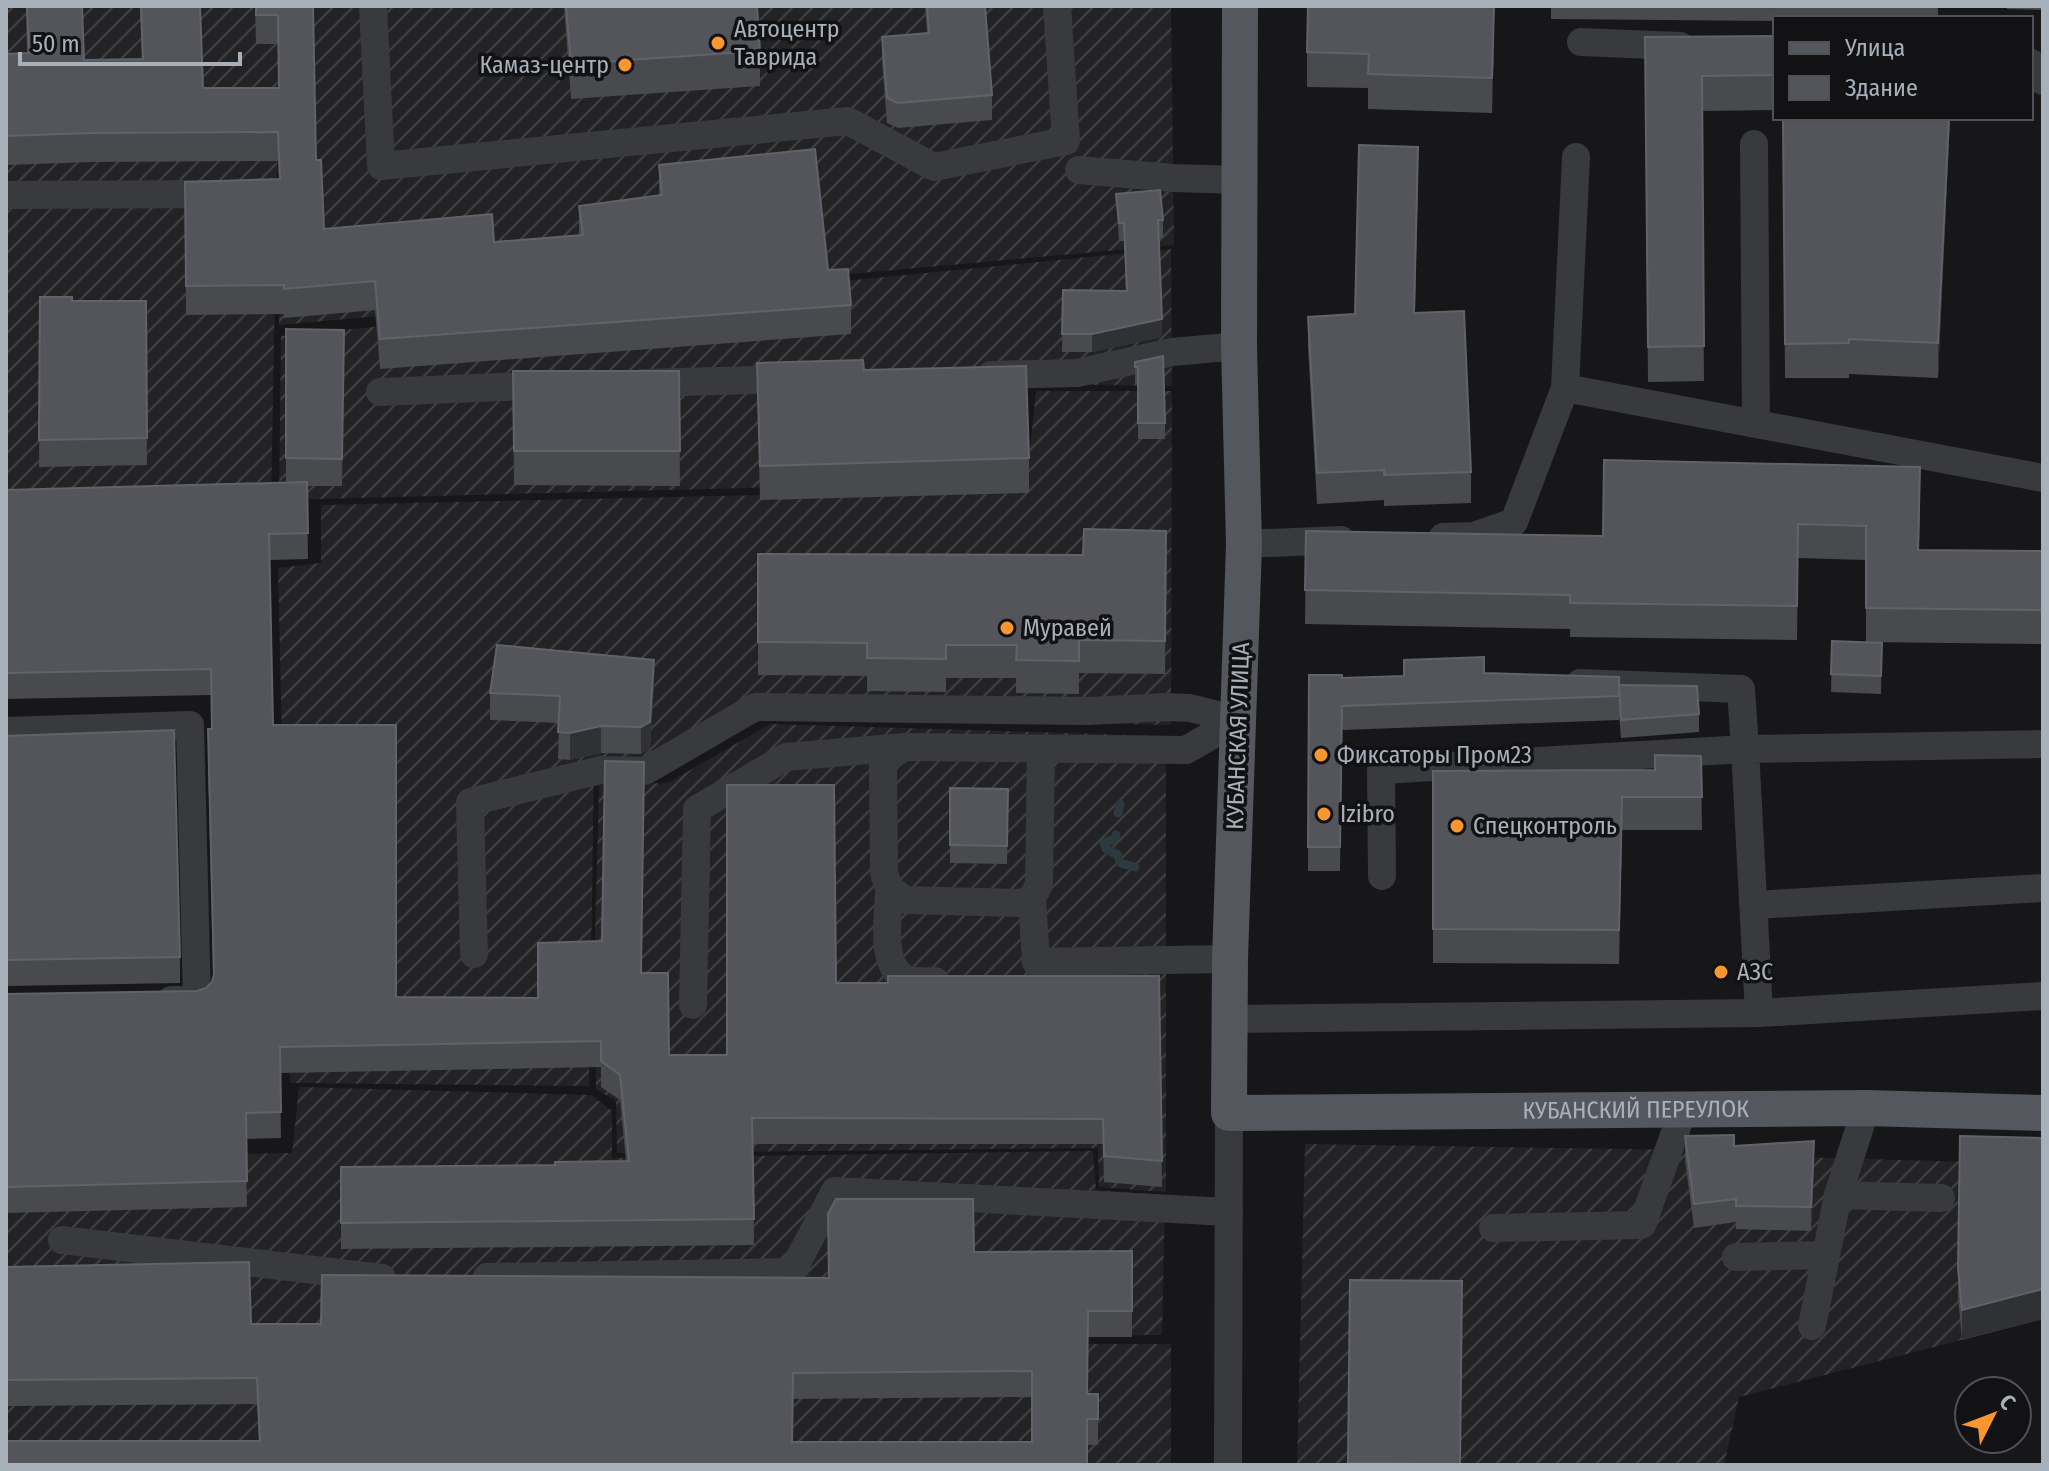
<svg xmlns="http://www.w3.org/2000/svg" width="2049" height="1471" viewBox="0 0 2049 1471" font-family="'Fira Sans Condensed',sans-serif">
<style>
.industrial{fill:url(#industrial-furrows)}
.lines{fill:none;stroke-linecap:round;stroke-linejoin:round}
.stream{stroke:#2c393e;stroke-width:9}
.minor{stroke:#383a3e;stroke-width:28}
.major{stroke:#54575d;stroke-width:36}
.wall{fill:#484a4e;fill-rule:evenodd}
.shaded-wall{fill:#303134}
.building{fill:#53555a;stroke:#606369;stroke-width:2;fill-rule:evenodd}
.poi-dot{fill:#fa962d;stroke:#121214;stroke-width:3}
.labels{text-anchor:middle;stroke-width:7;stroke-linejoin:round;paint-order:stroke}
.poi-label{font-size:24px;fill:#a8b0ba;stroke:#121214;text-anchor:start}
.street-label{font-size:24px;fill:#a8b0ba;stroke:#121214}
</style>
<defs>
<pattern id="industrial-furrows" width="10" height="10" patternUnits="userSpaceOnUse" patternTransform="scale(2)"><rect width="10" height="10" fill="#232326"/><path d="M-1 1l2-2M0 10L10 0M9 11l2-2" fill="none" stroke="#404043"/></pattern>
</defs>
<rect width="100%" height="100%" fill="#171719"/>
<g class="industrial">
<polygon points="6,6 280,6 270,563 6,566"/>
<polygon points="285,6 1171,6 1174,245 279,325"/>
<polygon points="1171,249 1172,386 1023,384 1018,481 279,500 281,336"/>
<polygon points="1036,391 1172,391 1171,725 768,716 661,777 594,778 589,1086 290,1083 278,568 321,563 321,505 1026,489"/>
<polygon points="770,724 1166,736 1166,1192 1099,1187 1098,1148 617,1153 616,1101 596,1089 595,935 599,785 668,783"/>
<polygon points="299,1087 591,1095 612,1111 612,1158 1093,1151 1096,1190 1165,1195 1162,1335 97,1343 1171,1344 1171,1465 6,1465 6,1156 292,1153"/>
<polygon points="1305,1144 1691,1150 1691,1154 2043,1164 2043,1319 1739,1397 1724,1465 1297,1465"/>
</g>
<g class="lines">
<g class="stream">
<polyline points="1118,813 1120,804"/>
<polyline points="1116,835 1115,839 1104,843 1106,849 1118,855 1120,863 1135,867"/>
</g>
<g class="minor">
<polyline points="373,6 381,166 848,121 934,167 1066,141 1057,6"/>
<polyline points="1581,42 1680,46"/>
<polyline points="2031,63 2043,81"/>
<polyline points="1754,144 1756,423"/>
<polyline points="1079,170 1173,178 1240,180"/>
<polyline points="6,195 222,194"/>
<polyline points="991,375 1077,373 1172,352 1239,346"/>
<polyline points="643,383 793,379"/>
<polyline points="1565,388 1576,157"/>
<polyline points="380,392 549,385"/>
<polyline points="1443,537 1474,536 1514,522 1565,388 2043,478"/>
<polyline points="1244,544 1341,540"/>
<polyline points="6,731 190,725 197,1000 171,1000"/>
<polyline points="1041,749 1039,884 1032,898 1021,903 905,900 889,888 884,873 883,765 893,754 905,747 1186,750 1238,720"/>
<polyline points="1382,876 1381,770 1745,749 1741,689 1580,683"/>
<path d="M889 888C889 913 879 963 904 978 912 983 926 981 935 981"/>
<polyline points="1032,898 1036,962 1230,959"/>
<polyline points="1755,905 2043,888"/>
<polyline points="474,954 470,802 601,770 645,771 755,707 1089,711 1166,707 1190,708 1238,720"/>
<polyline points="693,1005 697,809 786,757 905,747"/>
<polyline points="1759,1013 1745,749 2043,744"/>
<polyline points="1232,1019 1759,1013 2043,996"/>
<polyline points="1838,1195 1941,1198"/>
<polyline points="1493,1228 1642,1225 1683,1110"/>
<polyline points="62,1240 382,1278"/>
<polyline points="1736,1257 1826,1255"/>
<polyline points="487,1277 792,1272 835,1191 1229,1212"/>
<polyline points="1812,1326 1838,1195 1866,1108"/>
<polyline points="1228,1465 1229,1113"/>
</g>
<path class="major" id="s1" d="M1240 6 1239 346 1244 544 1230 959 1229 1113 1866 1108 2043 1113"/>
</g>
<g class="wall">
<polygon points="26,6 82,6 84,60 142,59 140,6 200,6 203,88 279,88 278,44 256,44 255,6 313,6 316,160 324,229 494,242 579,235 579,206 659,195 659,165 828,270 851,305 851,334 380,369 375,310 284,318 284,314 186,315 185,182 279,179 278,161 92,162 6,165 6,54 27,53"/>
<polygon points="564,6 757,6 760,51 760,86 571,99"/>
<polygon points="925,6 985,6 992,95 992,120 898,128 887,123 882,62 882,37 927,33"/>
<polygon points="1551,6 1938,6 1938,18 1775,18 1775,21 1551,19"/>
<polygon points="2007,6 2043,6 2043,10 2007,9"/>
<polygon points="1775,36 1775,110 1702,111 1704,381 1648,382 1645,37"/>
<polygon points="1494,41 1492,113 1368,109 1368,88 1307,87 1307,52"/>
<polygon points="1783,118 1950,118 1938,378 1849,374 1849,378 1785,378"/>
<polygon points="1418,177 1415,312 1471,472 1471,503 1384,506 1384,500 1317,504 1308,347 1308,317 1355,314"/>
<polygon points="1116,194 1163,220 1163,238 1159,238 1162,337 1092,352 1062,352 1063,290 1126,291 1124,241 1119,241"/>
<polygon points="40,297 72,301 146,301 147,465 39,467"/>
<polygon points="286,329 344,330 342,486 307,486 308,559 270,560 273,725 396,997 538,998 641,973 669,1055 727,1055 836,983 888,983 1159,976 1162,1187 1104,1182 1103,1144 753,1144 754,1245 341,1249 341,1167 555,1165 626,1161 620,1100 601,1087 601,1067 280,1073 281,1138 246,1139 247,1207 6,1213 6,994 197,991 206,988 212,982 213,976 208,755 208,729 211,729 211,695 6,699 6,490 286,483"/>
<polygon points="1135,362 1165,423 1165,439 1138,439 1138,383 1135,383"/>
<polygon points="757,363 864,370 1029,458 1029,493 760,500"/>
<polygon points="513,371 679,371 680,486 514,485"/>
<polygon points="1920,501 1919,550 2043,551 2043,644 1866,642 1866,560 1798,558 1797,640 1570,637 1570,629 1305,624 1306,531 1603,536"/>
<polygon points="1166,531 1165,674 1079,673 1079,694 1016,693 1016,678 946,678 946,692 867,691 867,676 758,675 758,554 1083,555"/>
<polygon points="1832,641 1882,643 1881,694 1831,692"/>
<polygon points="1484,673 1619,685 1699,714 1699,732 1621,738 1619,714 1619,720 1342,730 1340,871 1308,871 1309,675 1342,678"/>
<polygon points="654,686 650,748 641,754 601,753 570,760 558,759 559,723 490,720 490,693"/>
<polygon points="6,736 180,957 180,983 6,986"/>
<polygon points="1701,756 1702,830 1622,830 1619,964 1433,963 1433,771 1655,770"/>
<polygon points="950,788 1008,789 1007,864 950,863"/>
<polygon points="1685,1136 1734,1145 1814,1165 1811,1231 1736,1229 1736,1222 1694,1228 1685,1160"/>
<polygon points="1960,1136 2043,1138 2043,1319 1962,1340 1958,1297"/>
<path d="M1132 1251V1337H1088L1087 1394H1098V1445L259 1441 257 1404 6 1406V1267L251 1324H321L829 1278 974 1252ZM1032 1397V1442H793V1399Z"/>
<polygon points="1350,1280 1460,1465 1348,1465"/>
</g>
<g class="shaded-wall">
<polygon points="1494,6 1494,41 1492,113 1492,78"/>
<polygon points="1949,118 1950,118 1938,378 1938,343"/>
<polygon points="1162,319 1162,337 1092,352 1092,334"/>
<polygon points="654,660 654,686 650,748 641,754 641,727"/>
<polygon points="601,726 601,753 570,760 570,733"/>
<polygon points="1622,797 1622,830 1619,964 1619,930"/>
<polygon points="1814,1141 1814,1165 1811,1231 1811,1207"/>
<polygon points="2043,1289 2043,1319 1962,1340 1962,1310"/>
</g>
<g class="building">
<polygon points="27,6 82,6 84,60 143,59 141,6 200,6 203,88 279,88 278,15 256,15 256,6 313,6 316,160 321,160 324,229 492,214 494,242 583,235 579,206 662,195 659,165 815,149 828,270 848,269 851,305 380,339 375,281 284,289 284,285 186,286 185,182 280,179 278,132 92,133 6,136 6,54 29,53"/>
<polygon points="566,6 757,6 760,51 571,64"/>
<polygon points="927,6 985,6 992,95 898,103 887,98 882,37 929,33"/>
<polygon points="1308,6 1494,6 1492,78 1368,74 1369,54 1307,52"/>
<polygon points="1775,36 1775,75 1702,76 1704,346 1648,347 1645,37"/>
<polygon points="1783,118 1949,118 1938,343 1849,339 1849,343 1785,344"/>
<polygon points="1359,145 1418,147 1414,313 1464,311 1471,472 1384,475 1384,470 1317,473 1308,317 1355,314"/>
<polygon points="1160,190 1163,220 1158,220 1162,319 1092,334 1062,334 1063,290 1127,291 1124,223 1119,223 1116,194"/>
<polygon points="40,297 72,297 72,301 146,301 147,438 39,440"/>
<polygon points="286,329 344,330 342,459 286,458"/>
<polygon points="1163,356 1165,423 1138,423 1138,367 1135,367 1135,362"/>
<polygon points="863,360 864,370 1026,366 1029,458 760,466 757,363"/>
<polygon points="513,371 679,371 680,451 514,451"/>
<polygon points="1604,460 1920,467 1918,550 2043,551 2043,610 1866,608 1866,526 1798,524 1797,606 1570,603 1570,595 1305,590 1306,531 1603,536"/>
<polygon points="307,482 308,533 269,534 273,725 396,725 396,997 538,998 538,943 602,941 605,761 644,762 641,973 668,973 669,1055 727,1055 727,785 834,785 836,983 888,983 888,976 1159,976 1162,1161 1104,1156 1103,1119 752,1118 754,1219 341,1223 341,1167 555,1165 555,1162 629,1161 620,1075 601,1061 601,1041 280,1047 281,1112 246,1113 247,1181 6,1187 6,994 197,991 206,988 212,982 214,974 208,729 212,729 211,669 6,673 6,490"/>
<polygon points="1084,529 1166,531 1165,641 1079,640 1079,661 1016,660 1017,645 946,645 946,659 867,658 867,643 758,642 758,554 1083,555"/>
<polygon points="1832,641 1882,643 1881,676 1831,674"/>
<polygon points="497,645 654,660 650,722 641,727 601,726 570,733 558,732 560,696 490,693"/>
<polygon points="1484,657 1484,673 1619,677 1619,696 1342,706 1340,847 1308,847 1309,675 1342,675 1342,678 1404,676 1404,660"/>
<polygon points="1619,685 1697,686 1699,714 1621,720"/>
<polygon points="174,730 180,957 6,960 6,736"/>
<polygon points="1655,755 1701,756 1702,797 1622,797 1619,930 1433,929 1433,771 1655,770"/>
<polygon points="950,788 1008,789 1007,846 950,845"/>
<polygon points="1734,1135 1734,1146 1814,1141 1811,1207 1736,1206 1736,1199 1694,1204 1685,1136"/>
<polygon points="1960,1136 2043,1138 2043,1289 1962,1310 1958,1268"/>
<path d="M836 1199H973L974 1252 1132 1251V1311H1088L1087 1394H1098V1419H1087V1465H6V1441H260L257 1378 6 1380V1267L249 1262 251 1324H321L322 1275 829 1278 828 1214ZM1032 1371V1442H792L793 1373Z"/>
<polygon points="1350,1280 1462,1281 1460,1464 1348,1463"/>
</g>
<g class="poi-dot">
<circle cx="718" cy="43" r="8"/>
<circle cx="625" cy="65" r="8"/>
<circle cx="1007" cy="628" r="8"/>
<circle cx="1321" cy="755" r="8"/>
<circle cx="1324" cy="814" r="8"/>
<circle cx="1457" cy="826" r="8"/>
<circle cx="1721" cy="972" r="8"/>
</g>
<g class="labels">
<g class="poi-label">
<text x="734" y="37">Автоцентр<tspan x="734" dy="28">Таврида</tspan></text>
<text x="609" y="73" text-anchor="end">Камаз-центр</text>
<text x="1023" y="636">Муравей</text>
<text x="1337" y="763">Фиксаторы Пром23</text>
<text x="1340" y="822">Izibro</text>
<text x="1473" y="834">Спецконтроль</text>
<text x="1737" y="980">АЗС</text>
</g>
<g class="street-label">
<text transform="translate(1238 736) rotate(-88)" y="8">КУБАНСКАЯ УЛИЦА</text>
<text dy="8" stroke="none"><textPath href="#s1" startOffset="1514">КУБАНСКИЙ ПЕРЕУЛОК</textPath></text>
</g>
</g>
<rect width="2049" height="1471" fill="none" stroke="#a8b0ba" stroke-width="16"/>
<rect x="1773" y="16" width="260" height="104" fill="#121214" stroke="#4e5156" stroke-width="2"/>
<rect x="1789" y="42" width="40" height="12" fill="#54575d" stroke="#4e5156" stroke-width="2"/>
<text x="1845" y="56" font-size="24" fill="#a8b0ba">Улица</text>
<rect x="1789" y="76" width="40" height="24" fill="#53555a" stroke="#4e5156" stroke-width="2"/>
<text x="1845" y="96" font-size="24" fill="#a8b0ba">Здание</text>
<g transform="translate(1993 1415) rotate(48)"><circle r="38" fill="#121214" stroke="#4e5156" stroke-width="2"/>
<path d="M0-6L14 30L0 20L-14 30Z" fill="#fa962d"/>
<text y="-12" font-size="22" font-weight="bold" text-anchor="middle" fill="#a8b0ba">С</text>
</g>
<path d="M20 52v12h220v-12" fill="none" stroke="#a8b0ba" stroke-width="4"/>
<text x="32" y="52" font-size="24" fill="#a8b0ba" stroke="#121214" stroke-width="6" paint-order="stroke">50 m</text>
</svg>
